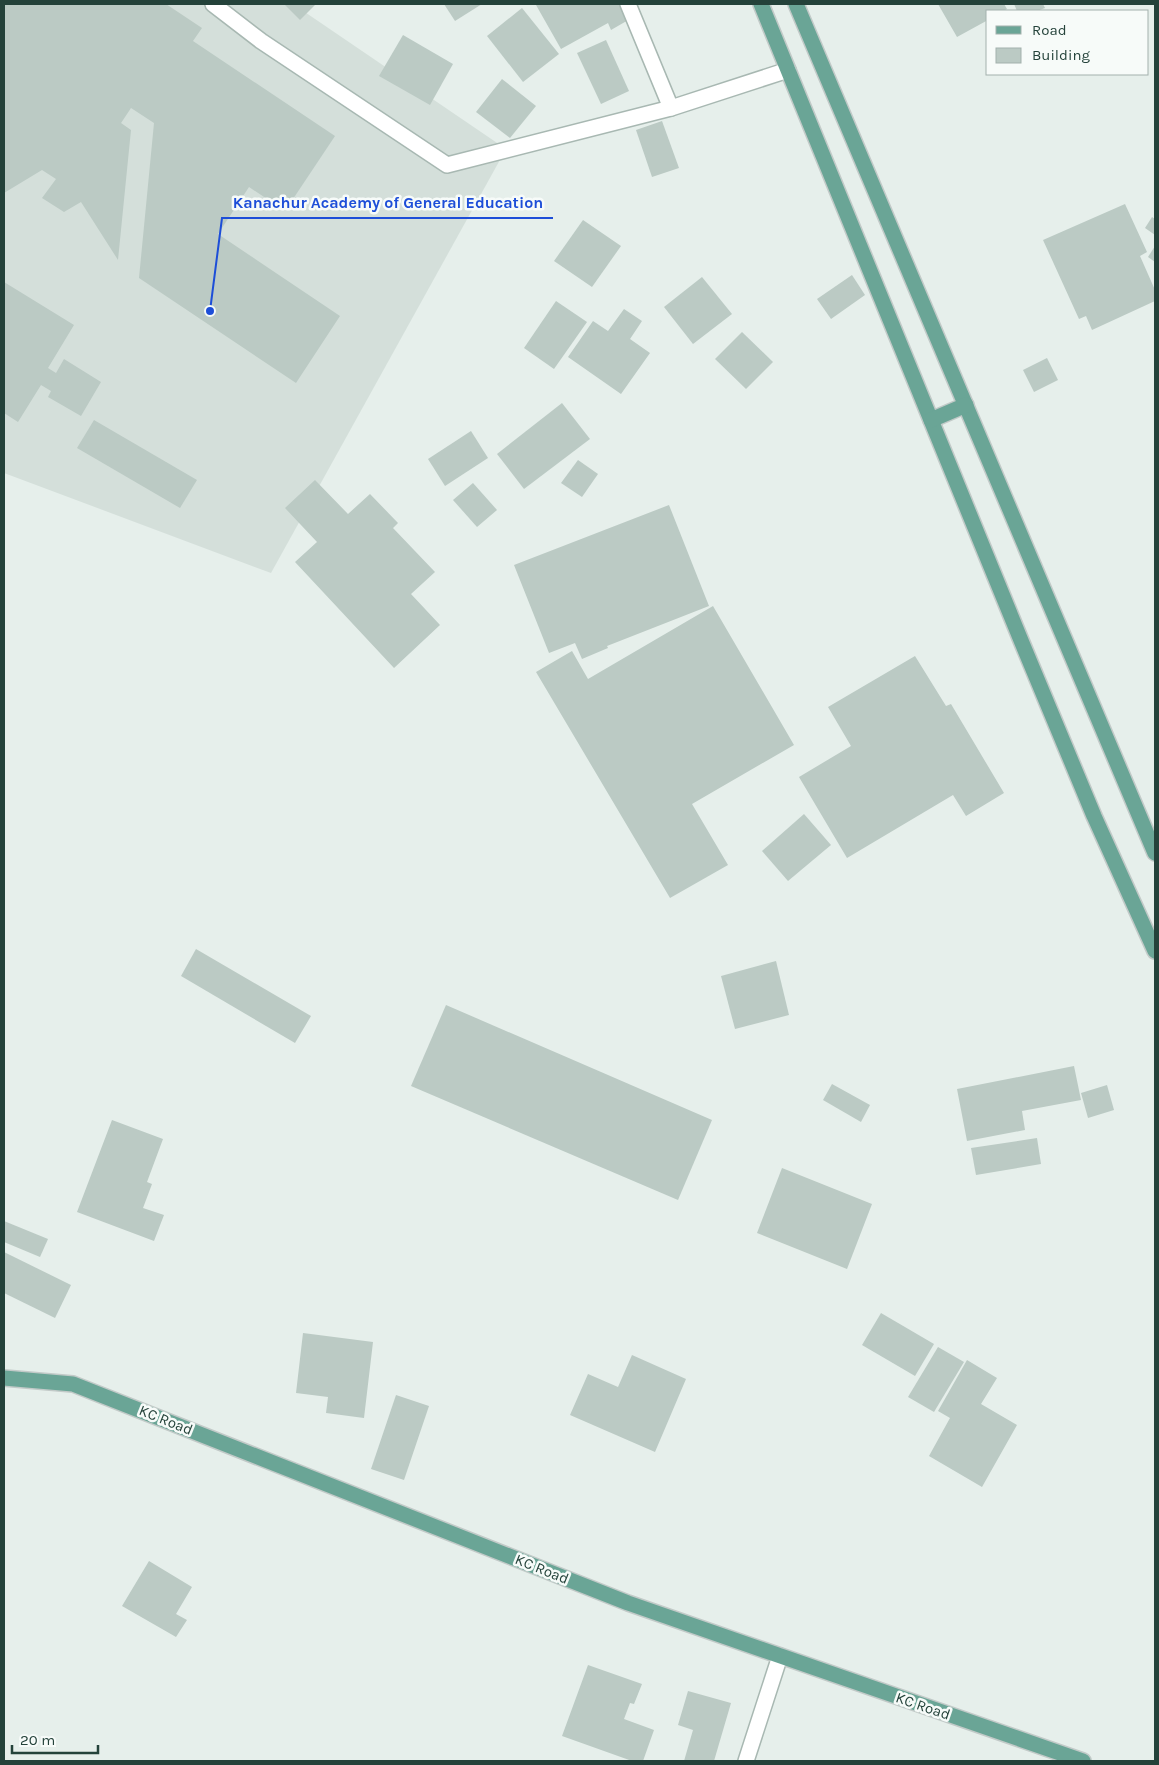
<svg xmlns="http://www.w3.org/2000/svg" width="1159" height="1765" viewBox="0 0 1159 1765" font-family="Karla,sans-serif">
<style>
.built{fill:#d4dfda}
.building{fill:#bbcac4}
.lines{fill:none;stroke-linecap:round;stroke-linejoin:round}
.minor-casing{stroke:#a8b8b2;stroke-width:18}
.major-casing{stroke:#c2cac8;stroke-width:18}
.minor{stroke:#fff;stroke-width:15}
.major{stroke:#6aa596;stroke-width:15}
.labels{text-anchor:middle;stroke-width:5;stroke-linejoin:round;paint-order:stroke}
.street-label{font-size:15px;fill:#24423a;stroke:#f7fbf9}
.leader{fill:none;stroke:#1d4ed8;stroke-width:2}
.callout-dot{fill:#1d4ed8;stroke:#f7fbf9;stroke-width:2}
.callout-label{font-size:16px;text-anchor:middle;font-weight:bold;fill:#1d4ed8;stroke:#f7fbf9;stroke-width:5;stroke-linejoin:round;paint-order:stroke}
</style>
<rect width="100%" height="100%" fill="#e6efeb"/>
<polygon class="built" points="4,4 293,4 506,149 271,573 4,473"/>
<g class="building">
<polygon points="4,4 166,4 202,28 193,41 335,136 285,211 249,187 218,234 340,316 296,383 139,278 154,123 131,108 121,123 131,130 118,260 81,202 64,212 42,198 56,179 42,170 4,193"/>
<polygon points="284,4 316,4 300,20"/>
<polygon points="444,4 482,4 455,21"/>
<polygon points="538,4 621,4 630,19 611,30 608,23 561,49 536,5"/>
<polygon points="938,4 1004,4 1007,9 1003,11 988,11 988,20 957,37"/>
<polygon points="1014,4 1043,4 1045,8 1037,11 1017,11"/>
<polygon points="522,8 559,54 523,82 487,36"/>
<polygon points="403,35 453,64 430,105 379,76"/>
<polygon points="606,40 629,91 601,104 577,53"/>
<polygon points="502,79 536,106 510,138 476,112"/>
<polygon points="662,121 679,168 652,177 636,130"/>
<polygon points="1125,204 1147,252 1140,256 1155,290 1155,301 1092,330 1086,316 1079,319 1043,240"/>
<polygon points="1152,217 1155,219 1155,235 1145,228"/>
<polygon points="583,220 621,246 592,287 554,261"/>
<polygon points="1155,246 1155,262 1148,257"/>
<polygon points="852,275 865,295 831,319 817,299"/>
<polygon points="702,277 732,314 693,344 664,307"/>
<polygon points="4,282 74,325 48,368 56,373 64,359 101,382 81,416 48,397 51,391 41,385 18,422 4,413"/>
<polygon points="556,301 587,322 554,369 524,348"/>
<polygon points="624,309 642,321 630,339 650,353 621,394 568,357 593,321 608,331"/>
<polygon points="742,332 773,362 746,389 715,359"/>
<polygon points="1047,358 1058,380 1034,392 1023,370"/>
<polygon points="562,403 590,439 524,489 497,454"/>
<polygon points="94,420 197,480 180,508 77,448"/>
<polygon points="471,431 488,458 445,486 428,459"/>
<polygon points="578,460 598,474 582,497 561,483"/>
<polygon points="315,480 348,514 370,494 398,523 393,528 435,572 411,594 440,625 394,668 295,562 317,542 285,508"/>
<polygon points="473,483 497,510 477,527 453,500"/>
<polygon points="669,505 709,606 607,646 608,648 582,659 575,643 549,653 514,565"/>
<polygon points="713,606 794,745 692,804 728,865 670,898 536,672 572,651 588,679"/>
<polygon points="915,656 946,706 951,704 1004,793 966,816 953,795 847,858 799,777 851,746 828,707"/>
<polygon points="804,814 831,845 788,881 762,851"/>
<polygon points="196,949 311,1016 295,1043 181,976"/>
<polygon points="776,961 789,1015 735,1029 721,976"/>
<polygon points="446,1005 712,1120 678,1200 411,1086"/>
<polygon points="1074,1066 1081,1100 1022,1111 1025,1130 967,1141 957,1089"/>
<polygon points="832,1084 870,1105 861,1122 823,1100"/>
<polygon points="1107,1085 1114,1110 1088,1118 1081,1093"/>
<polygon points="112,1120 163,1139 147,1182 152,1184 143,1208 164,1215 154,1241 77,1212"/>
<polygon points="1037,1138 1041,1164 976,1175 971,1148"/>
<polygon points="782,1168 872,1204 847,1269 757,1233"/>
<polygon points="4,1221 48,1239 40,1257 4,1242"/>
<polygon points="4,1252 71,1285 55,1318 4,1293"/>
<polygon points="881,1313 934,1344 915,1376 862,1345"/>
<polygon points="303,1333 373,1342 364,1418 326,1413 328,1397 296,1393"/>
<polygon points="938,1347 964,1362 934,1412 908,1397"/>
<polygon points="632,1355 686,1379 655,1452 570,1415 588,1374 618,1387"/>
<polygon points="967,1360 997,1378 981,1404 1017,1425 982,1487 929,1456 950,1418 938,1411"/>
<polygon points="396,1395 429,1406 404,1480 371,1469"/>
<polygon points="149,1561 192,1587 176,1614 187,1620 176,1637 122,1606"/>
<polygon points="588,1665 642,1684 634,1704 630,1703 624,1719 654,1730 643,1761 632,1761 562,1736"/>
<polygon points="688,1691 731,1703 714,1761 684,1761 693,1730 678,1725"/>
</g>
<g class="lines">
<defs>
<g id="minor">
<polyline points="213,4 261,41 447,165 671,108 788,70"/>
<polyline points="628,4 671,108"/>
<polyline points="746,1761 780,1656"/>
</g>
<g id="major">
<polyline points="761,4 1020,638 1094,816 1155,951"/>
<polyline points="796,4 1155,853"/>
<polyline points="931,420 966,405"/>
<polyline points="4,1378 73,1384 628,1603 1083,1761"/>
</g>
</defs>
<use href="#minor" class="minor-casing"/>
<use href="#major" class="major-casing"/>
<use href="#minor" class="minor"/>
<use href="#major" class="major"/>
</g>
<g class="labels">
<g class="street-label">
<text transform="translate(166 1420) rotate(22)" y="5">KC Road</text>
<text transform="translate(542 1569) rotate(22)" y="5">KC Road</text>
<text transform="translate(923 1706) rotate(19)" y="5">KC Road</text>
</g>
</g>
<path class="leader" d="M210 311L222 218H553"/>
<circle class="callout-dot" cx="210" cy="311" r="5"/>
<g class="callout-label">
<text x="388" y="208">Kanachur Academy of General Education</text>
</g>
<rect width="1159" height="1765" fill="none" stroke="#24423a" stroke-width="10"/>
<rect x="986" y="10" width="162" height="65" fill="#f7fbf9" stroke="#a3b1ad"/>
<rect x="996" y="26" width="25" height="8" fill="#6aa596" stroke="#a3b1ad"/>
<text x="1032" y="35" font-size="15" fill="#24423a">Road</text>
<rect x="996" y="48" width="25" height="15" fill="#bbcac4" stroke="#a3b1ad"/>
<text x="1032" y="60" font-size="15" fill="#24423a">Building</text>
<path d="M12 1745v8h86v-8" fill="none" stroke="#24423a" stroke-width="2.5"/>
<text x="20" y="1745" font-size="15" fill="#24423a" stroke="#f7fbf9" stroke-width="4" paint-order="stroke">20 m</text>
</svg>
